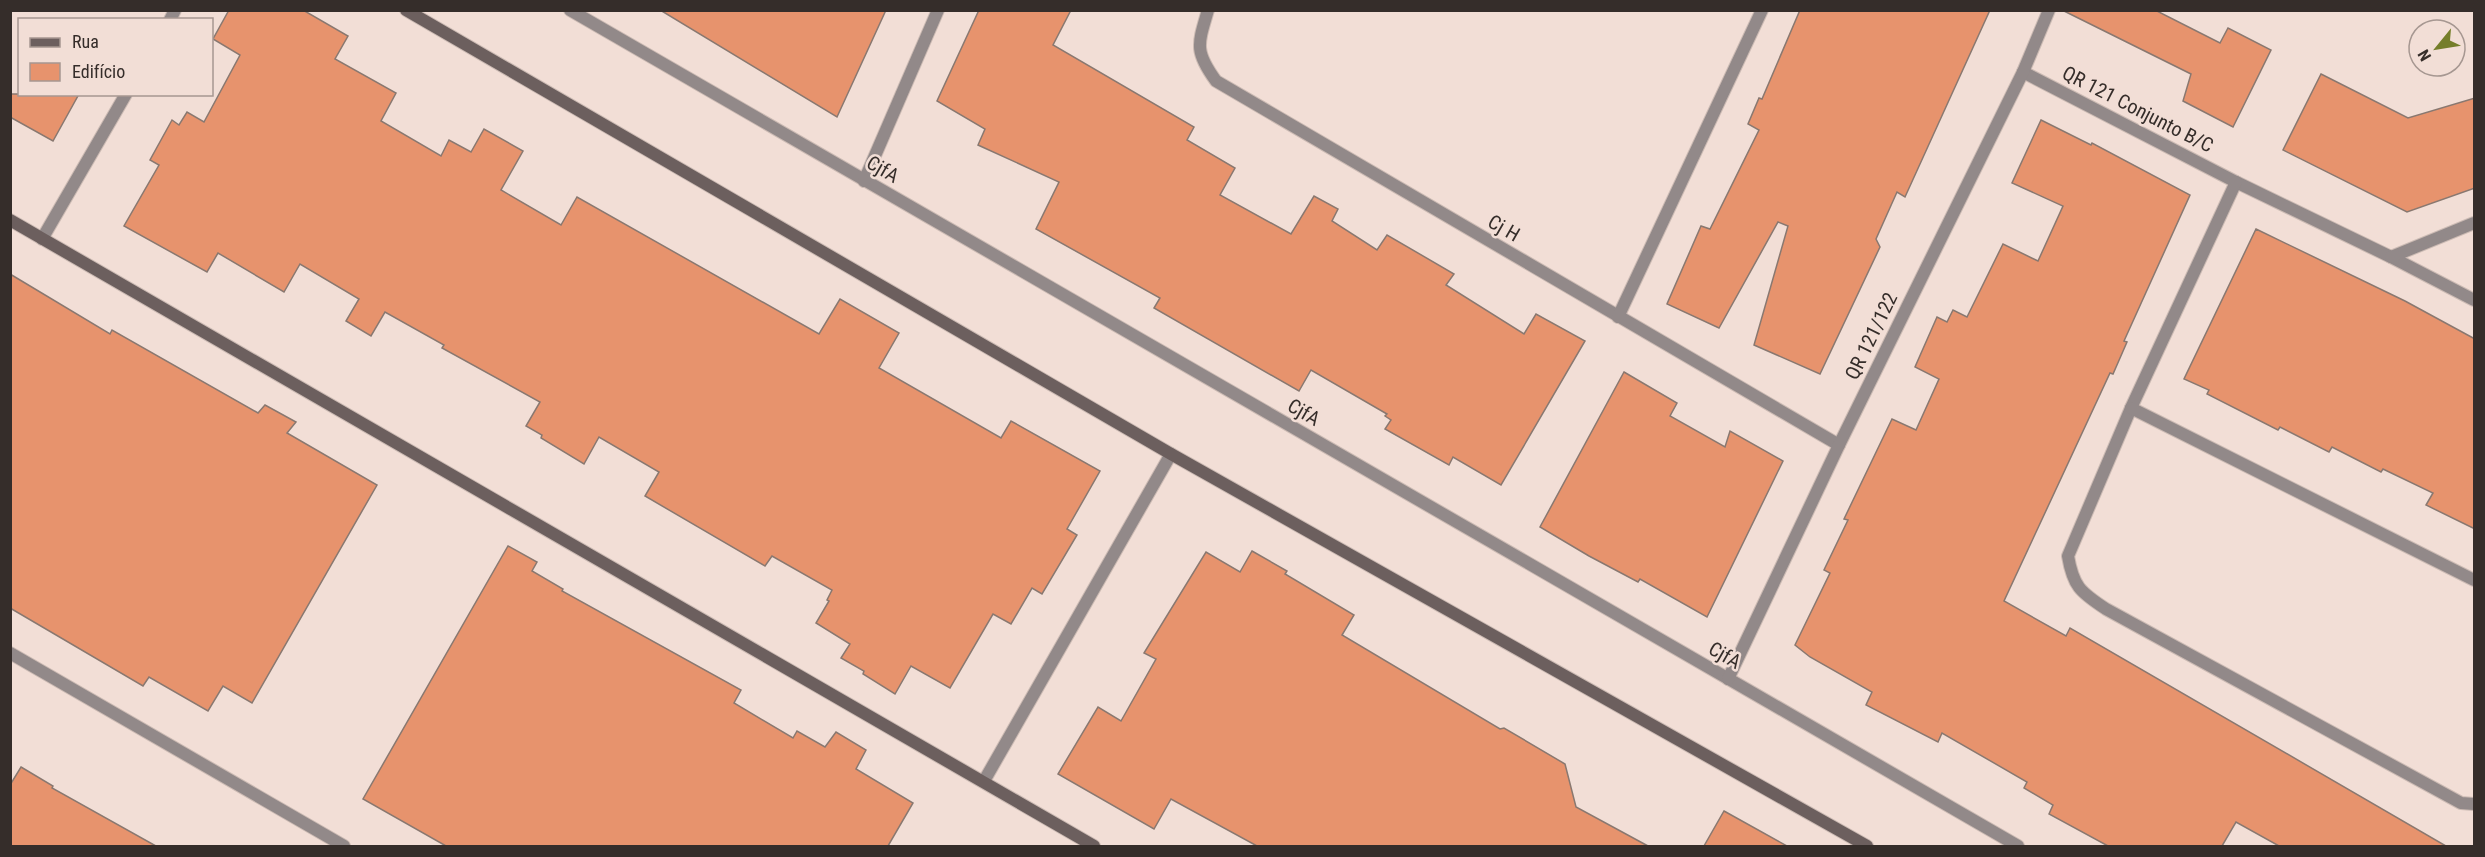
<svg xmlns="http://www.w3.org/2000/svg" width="2485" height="857" viewBox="0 0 2485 857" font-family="'Roboto Condensed',sans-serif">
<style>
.building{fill:#e7936d;stroke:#897870;stroke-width:1.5}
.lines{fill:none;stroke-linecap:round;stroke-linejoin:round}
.street-casing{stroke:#ccbbb4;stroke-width:14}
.secondary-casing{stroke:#ccbbb4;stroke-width:14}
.street{stroke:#928989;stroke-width:12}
.secondary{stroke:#6c5f5e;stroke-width:12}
.labels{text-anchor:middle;stroke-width:5;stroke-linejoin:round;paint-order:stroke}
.street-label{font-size:20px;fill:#352d2a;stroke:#f2ded6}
</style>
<rect width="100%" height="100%" fill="#f2ded6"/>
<g class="building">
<polygon points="229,10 303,10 348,36 335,59 396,93 381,121 441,156 449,140 471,152 484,129 523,151 501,190 561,225 577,197 819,334 840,299 899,333 879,368 1001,438 1011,421 1100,471 1067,529 1077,535 1042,594 1032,588 1011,624 993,614 950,688 911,666 895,694 863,674 864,671 841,658 850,644 816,623 829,601 827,600 832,590 772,556 765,566 645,496 659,472 599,437 584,464 541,438 542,435 526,426 540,402 442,348 444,345 385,312 371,336 346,321 359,299 300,264 284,292 218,253 207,272 124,226 159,165 150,160 172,120 179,125 187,112 204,122 240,55 213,39"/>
<polygon points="660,10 886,10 837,117"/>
<polygon points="979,10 1071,10 1053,45 1194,127 1187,140 1235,168 1220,195 1291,234 1314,196 1338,209 1332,221 1377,250 1387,235 1454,274 1446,285 1524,334 1536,314 1585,341 1501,485 1453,457 1449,465 1385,429 1391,420 1385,416 1387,414 1311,370 1299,391 1154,308 1160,298 1036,229 1059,182 978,145 985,129 937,101"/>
<polygon points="1800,10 1990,10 1905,197 1897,192 1876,239 1880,247 1820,374 1754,345 1788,226 1778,222 1719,328 1667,304 1701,226 1710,229 1759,130 1748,124 1759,98 1762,99"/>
<polygon points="2062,10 2155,10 2220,43 2228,28 2271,50 2233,127 2183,101 2191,74"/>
<polygon points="2321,74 2408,118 2475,98 2475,188 2407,212 2283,150"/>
<polygon points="10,94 79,94 53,141 10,117"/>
<polygon points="2041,120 2091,145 2092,143 2190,195 2124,341 2127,342 2113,374 2110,373 2004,601 2066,636 2070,628 2446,846 2279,846 2236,822 2222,846 2108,846 2049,814 2053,805 2024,788 2027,782 1942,733 1938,742 1866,705 1872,692 1810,657 1795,645 1830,573 1824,570 1848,520 1844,519 1892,419 1916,430 1939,379 1915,367 1937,317 1947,322 1953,310 1967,317 2003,244 2038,261 2063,206 2012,183"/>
<polygon points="2256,229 2405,301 2475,339 2475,529 2426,505 2433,493 2383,469 2381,472 2332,447 2329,452 2280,427 2278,430 2207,394 2209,390 2184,379"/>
<polygon points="10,274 110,334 112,330 258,413 265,405 296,422 287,433 377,485 252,703 223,686 208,711 149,677 143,686 10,608"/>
<polygon points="1624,372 1677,403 1670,416 1725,447 1730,431 1783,461 1707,617 1640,579 1638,582 1589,556 1540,527"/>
<polygon points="508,546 537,562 532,571 563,589 562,591 741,690 734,703 793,738 797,731 825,747 836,732 866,750 856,769 913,803 888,846 446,846 363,799"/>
<polygon points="1252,551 1287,571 1285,574 1354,615 1342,635 1500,729 1504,728 1565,764 1576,807 1648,846 1257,846 1171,799 1154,829 1058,774 1098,707 1121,721 1156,659 1144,653 1206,552 1240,572"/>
<polygon points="21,767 53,786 52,788 156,846 10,846 10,785"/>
<polygon points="1724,811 1787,846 1704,846"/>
</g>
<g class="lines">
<defs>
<g id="street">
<polyline points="570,10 2018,846"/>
<path d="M1208 10C1198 44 1194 51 1216 81L1839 445"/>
<polyline points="170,20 175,10"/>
<polyline points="2023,72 2236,182 2391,257 2474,300"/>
<polyline points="864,181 938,10"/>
<path d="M2236 182 2131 408 2068 556C2073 586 2080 592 2106 609L2461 803 2474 804"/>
<polyline points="42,239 126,94"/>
<polyline points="2391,257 2474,223"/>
<polyline points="1618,317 1762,10"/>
<polyline points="2131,408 2474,580"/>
<polyline points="10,653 344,846"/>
<polyline points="1728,679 1839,445 2023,72 2049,10"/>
<polyline points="984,781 1171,454"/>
</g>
<g id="secondary">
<polyline points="406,10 1171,454 1867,846"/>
<polyline points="10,220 1094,846"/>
</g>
</defs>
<use href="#street" class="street-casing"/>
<use href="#secondary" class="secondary-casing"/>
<use href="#street" class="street"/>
<use href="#secondary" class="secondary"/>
</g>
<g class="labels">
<g class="street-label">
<text transform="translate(2138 109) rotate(27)" y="7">QR 121 Conjunto B/C</text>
<text transform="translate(883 169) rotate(30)" y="7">CjfA</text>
<text transform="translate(1504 228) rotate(30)" y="7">Cj H</text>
<text transform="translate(1871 336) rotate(-64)" y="7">QR 121/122</text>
<text transform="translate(1304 412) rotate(30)" y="7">CjfA</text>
<text transform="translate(1725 655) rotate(30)" y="7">CjfA</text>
</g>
</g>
<rect width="2485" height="857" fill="none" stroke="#352d2a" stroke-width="24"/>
<rect x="18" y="18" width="195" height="78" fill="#f2ded6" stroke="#a69791" stroke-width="1.5"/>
<rect x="30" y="38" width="30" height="9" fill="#6c5f5e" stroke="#a69791" stroke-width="1.5"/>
<text x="72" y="48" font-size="18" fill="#352d2a">Rua</text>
<rect x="30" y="63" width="30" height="18" fill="#e7936d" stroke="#a69791" stroke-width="1.5"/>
<text x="72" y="78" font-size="18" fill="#352d2a">Edifício</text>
<g transform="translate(2437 48) rotate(240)"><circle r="28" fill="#f2ded6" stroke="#a69791" stroke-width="1.5"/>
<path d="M0-4.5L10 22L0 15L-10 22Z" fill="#757e2a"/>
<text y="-9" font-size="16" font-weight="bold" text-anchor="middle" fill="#352d2a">N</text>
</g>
</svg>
